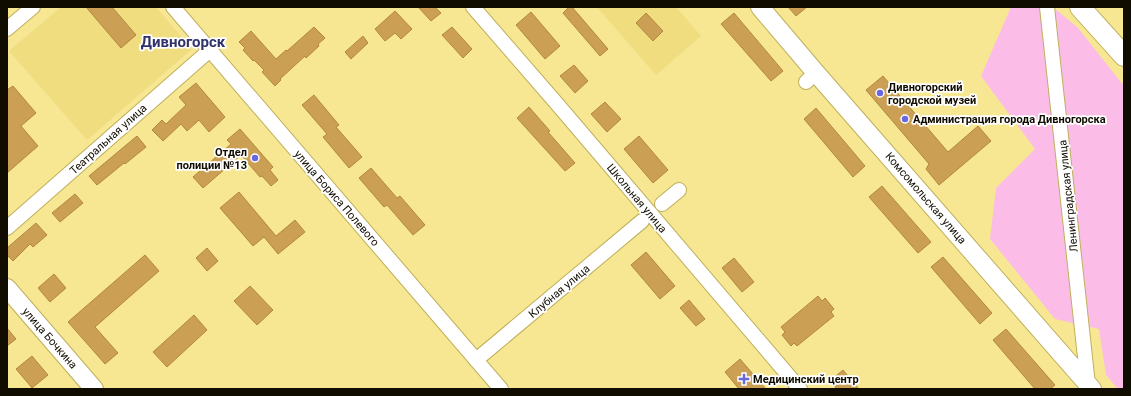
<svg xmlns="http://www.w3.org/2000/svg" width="1131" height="396" viewBox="0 0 1131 396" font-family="Roboto,sans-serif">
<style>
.built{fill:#efdd80}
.green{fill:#fbbde7}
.building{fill:#cb9f54;stroke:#b3883d}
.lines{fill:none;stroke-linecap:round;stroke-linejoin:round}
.minor-casing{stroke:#bfaf5c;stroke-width:16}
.major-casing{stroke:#bfaf5c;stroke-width:20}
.highway-casing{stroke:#bfaf5c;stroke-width:22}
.minor{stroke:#fff;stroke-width:14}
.major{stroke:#fff;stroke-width:18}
.highway{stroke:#fff;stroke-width:20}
.poi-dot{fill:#6768e1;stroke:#fff;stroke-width:1.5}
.labels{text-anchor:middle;stroke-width:3.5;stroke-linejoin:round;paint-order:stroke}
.poi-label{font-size:11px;font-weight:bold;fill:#110c00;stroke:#fff;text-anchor:start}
.street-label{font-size:11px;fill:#110c00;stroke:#fff}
.district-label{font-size:15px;font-weight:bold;fill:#30326d;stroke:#fff}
</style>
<rect width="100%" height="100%" fill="#f7e792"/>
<g class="built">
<polygon points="61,7 156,7 192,49 87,140 9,51"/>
<polygon points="597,7 676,7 701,36 656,75"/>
</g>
<polygon class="green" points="1011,7 1053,7 1078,28 1124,86 1124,389 1118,389 1106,375 1099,329 1055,319 990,239 996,188 1035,149 981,76"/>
<g class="building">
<polygon points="86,7 112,7 136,35 121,48"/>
<polygon points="418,7 435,7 441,13 431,21"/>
<polygon points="569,7 572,7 608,49 600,56 563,13"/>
<polygon points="788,7 807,7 796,16"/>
<polygon points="395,11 412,29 401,39 395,33 385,41 375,29"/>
<polygon points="531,12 560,46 545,59 516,25"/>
<polygon points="646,13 663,31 653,41 636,23"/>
<polygon points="734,13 783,71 771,81 721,24"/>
<polygon points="314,27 325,38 318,44 319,46 306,58 305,56 280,79 281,80 275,86 262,72 264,70 254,60 253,61 243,50 245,48 239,42 251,31 276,59 286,50 287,51"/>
<polygon points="452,27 472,49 463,58 442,35"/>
<polygon points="363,36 368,43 351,59 345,52"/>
<polygon points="574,65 588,81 575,93 560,76"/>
<polygon points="883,76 948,152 978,126 991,141 939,185 926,169 929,164 866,90"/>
<polygon points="196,83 225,117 209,132 199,120 187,131 181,124 163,141 152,130 162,120 166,124 186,105 179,97"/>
<polygon points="13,86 36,113 21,126 38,146 7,173 7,90"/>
<polygon points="314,95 339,125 336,127 362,157 349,168 323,137 327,134 302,105"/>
<polygon points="605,102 621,119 607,132 591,114"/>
<polygon points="529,107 550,131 548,132 575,163 565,171 517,118"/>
<polygon points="816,108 865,166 853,177 804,119"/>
<polygon points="240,129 273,167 270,170 278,180 271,186 262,176 260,177 241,155 203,188 193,177 231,144 227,140"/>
<polygon points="137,136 146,147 125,164 124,163 97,185 89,176"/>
<polygon points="639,136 668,170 653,183 624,149"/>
<polygon points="371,168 397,198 400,196 425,225 413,235 387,205 384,207 359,178"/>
<polygon points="882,186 931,242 918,253 869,197"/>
<polygon points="239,192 276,236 295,220 305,232 278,254 264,237 253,246 220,208"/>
<polygon points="75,194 83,203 60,222 52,213"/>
<polygon points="36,223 47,235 33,247 30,244 13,261 7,255 7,248"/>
<polygon points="207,248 218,261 207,271 196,258"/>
<polygon points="646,252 675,286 660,299 631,265"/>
<polygon points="145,255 159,271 95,327 118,353 105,364 68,322"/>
<polygon points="943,257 992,313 980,324 931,267"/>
<polygon points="734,258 754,282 742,292 722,268"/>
<polygon points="54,274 66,288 50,302 38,288"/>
<polygon points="250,286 273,310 257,325 234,301"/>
<polygon points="818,296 822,301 825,298 834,309 831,312 834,316 797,346 794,343 791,346 782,335 785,332 781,327"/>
<polygon points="689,300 705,319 696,326 680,308"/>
<polygon points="194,315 207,330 167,367 153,352"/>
<polygon points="7,328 16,339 7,346"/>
<polygon points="1006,329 1055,385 1050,389 1035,389 993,340"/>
<polygon points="32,356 48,375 32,388 16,369"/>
<polygon points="740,359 766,389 739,389 725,372"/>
<polygon points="843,370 852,381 859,389 837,389 830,381"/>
</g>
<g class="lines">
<defs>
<g id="minor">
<polyline points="173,7 501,389"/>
<polyline points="473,7 558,105 800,389"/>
<polyline points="1047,7 1088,385"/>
<polyline points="7,29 33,7"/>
<polyline points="806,82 809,79"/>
<polyline points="662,204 679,190"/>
<polyline points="7,228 210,50"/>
<polyline points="476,360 642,221"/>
</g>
<g id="major">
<polyline points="760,7 816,73 1092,389"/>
<polyline points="7,288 94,389"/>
</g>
<polyline id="highway" points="1080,7 1124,56"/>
</defs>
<use href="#minor" class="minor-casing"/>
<use href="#major" class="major-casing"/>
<use href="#highway" class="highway-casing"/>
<use href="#minor" class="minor"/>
<use href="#major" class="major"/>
<use href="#highway" class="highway"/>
</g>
<g class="poi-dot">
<circle cx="880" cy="93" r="4"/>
<circle cx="905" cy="119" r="4"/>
<circle cx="255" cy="158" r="4"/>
<path d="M742 373h4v4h4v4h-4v4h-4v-4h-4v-4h4z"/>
</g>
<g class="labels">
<g class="poi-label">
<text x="888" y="91">Дивногорский<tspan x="888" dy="13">городской музей</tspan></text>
<text x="913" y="123">Администрация города Дивногорска</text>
<text x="247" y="156" text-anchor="end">Отдел<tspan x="247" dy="13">полиции №13</tspan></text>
<text x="753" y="383">Медицинский центр</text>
</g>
<g class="street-label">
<text transform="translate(108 139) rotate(-42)" y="4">Театральная улица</text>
<text transform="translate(1068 196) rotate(-96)" y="4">Ленинградская улица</text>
<text transform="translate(337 198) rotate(49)" y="4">улица Бориса Полевого</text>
<text transform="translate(637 198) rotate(50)" y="4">Школьная улица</text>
<text transform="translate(926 198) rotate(49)" y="4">Комсомольская улица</text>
<text transform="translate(559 291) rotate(-40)" y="4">Клубная улица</text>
<text transform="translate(50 338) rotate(49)" y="4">улица Бочкина</text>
</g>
<g class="district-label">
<text x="183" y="47">Дивногорск</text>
</g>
</g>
<rect width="1131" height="396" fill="none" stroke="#110c00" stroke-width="16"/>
</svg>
